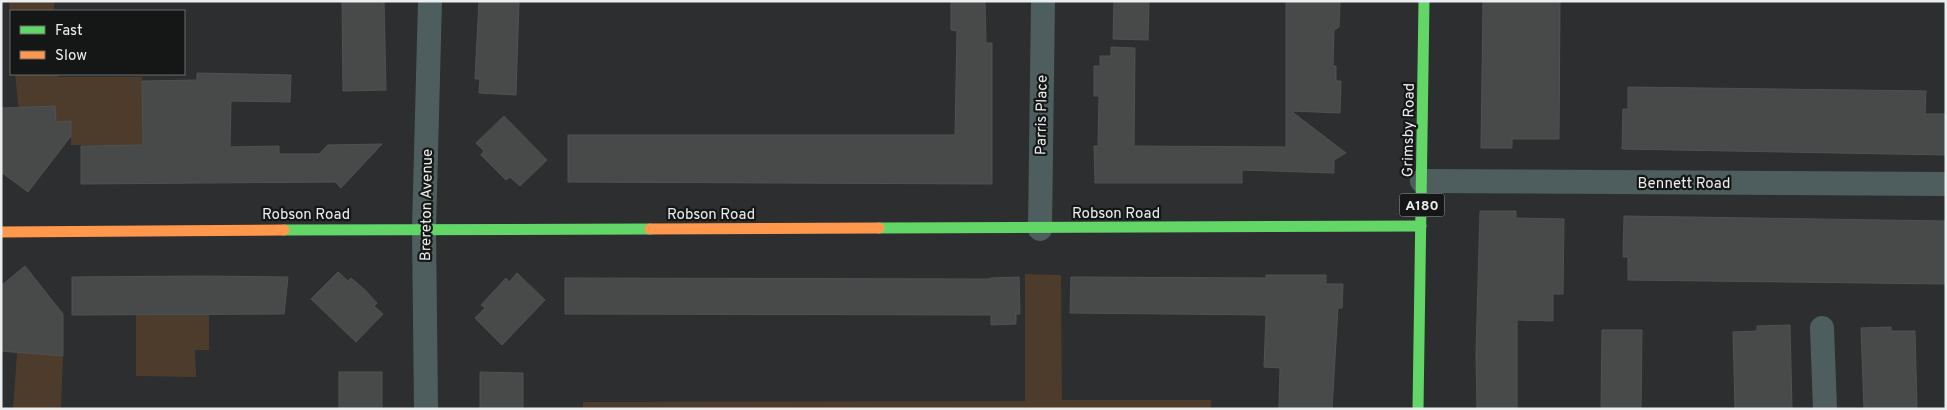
<svg xmlns="http://www.w3.org/2000/svg" width="1947" height="410" viewBox="0 0 1947 410" font-family="Overpass,sans-serif">
<style>
.green{fill:#4d3b2b}
.building{fill:#484a4a;stroke:#4f5152}
.lines{fill:none;stroke-linecap:round;stroke-linejoin:round}
.street{stroke:#4e5e5f;stroke-width:24}
.fast{stroke:#63d668;stroke-width:11}
.slow{stroke:#ff974d;stroke-width:11}
.labels{text-anchor:middle;stroke-width:4.5;stroke-linejoin:round;paint-order:stroke}
.shield{fill:#151717;stroke:#abaeae;stroke-width:1}
.shield-label{font-size:14px;font-weight:bold;fill:#ebeeef}
.street-label{font-size:15px;fill:#ebeeef;stroke:#151717}
</style>
<rect width="100%" height="100%" fill="#2c2e2f"/>
<g class="green">
<polygon points="9,1 54,1 54,11 11,11 11,26"/>
<polygon points="15,74 58,74 58,77 142,77 143,146 71,145 71,121 56,122 54,106 32,107 33,123 19,113"/>
<polygon points="1025,274 1061,275 1062,400 1211,400 1211,409 583,409 583,402 1025,401"/>
<polygon points="136,314 209,314 209,350 195,350 196,377 136,376"/>
<polygon points="6,338 39,354 63,356 61,409 13,409 17,353 5,352"/>
</g>
<g class="building">
<polygon points="342,1 384,1 386,90 343,91"/>
<polygon points="479,1 519,1 516,95 479,93 480,79 475,79"/>
<polygon points="951,1 985,1 986,43 992,43 992,184 568,182 568,135 955,135 957,31 951,30"/>
<polygon points="1114,1 1149,1 1148,40 1113,39"/>
<polygon points="1286,1 1340,1 1339,27 1334,30 1333,66 1336,66 1336,81 1341,81 1340,113 1291,111 1346,153 1334,160 1334,173 1242,170 1242,183 1095,183 1094,146 1098,146 1099,96 1094,96 1094,66 1100,66 1100,56 1111,56 1111,47 1135,48 1134,146 1286,147"/>
<polygon points="1483,1 1560,1 1559,139 1512,139 1512,148 1481,148"/>
<polygon points="197,73 291,75 290,102 231,101 230,147 279,146 279,154 319,154 328,145 382,144 341,188 335,182 81,184 81,146 143,145 142,81 197,80"/>
<polygon points="1628,87 1926,91 1925,114 1946,114 1946,155 1622,149 1623,109 1628,109"/>
<polygon points="55,106 56,122 71,121 71,136 28,192 1,172 1,108"/>
<polygon points="504,116 547,160 520,186 510,177 506,180 481,155 484,151 476,143"/>
<polygon points="1480,211 1516,211 1516,218 1564,219 1563,294 1553,294 1553,321 1517,320 1517,409 1477,409 1476,353"/>
<polygon points="1624,216 1946,221 1946,284 1628,280 1628,257 1623,257"/>
<polygon points="25,266 63,314 63,356 1,351 1,286"/>
<polygon points="338,272 348,281 351,278 365,290 377,303 374,306 383,314 356,342 311,299"/>
<polygon points="517,273 545,300 502,345 475,318 485,308 481,305 506,278 509,282"/>
<polygon points="1266,275 1326,275 1326,284 1343,284 1342,308 1338,308 1332,409 1279,409 1280,368 1264,367 1266,315 1070,313 1071,277 1266,278"/>
<polygon points="203,276 288,277 284,314 72,315 72,277"/>
<polygon points="1019,277 1020,314 1016,314 1016,324 991,325 991,315 565,314 565,278 990,279 990,278"/>
<polygon points="1790,325 1792,409 1735,409 1733,332 1757,331 1757,326"/>
<polygon points="1891,327 1891,331 1915,331 1917,409 1864,409 1861,328"/>
<polygon points="1602,330 1642,330 1641,409 1601,409"/>
<rect x="339" y="372" width="43" height="37"/>
<polygon points="480,372 523,373 523,409 480,409"/>
</g>
<g class="lines">
<g class="street">
<polyline points="1422,181 1946,184"/>
<polyline points="1040,229 1043,1"/>
<polyline points="1822,328 1825,409"/>
<polyline points="426,409 424,229 430,1"/>
</g>
<g class="fast">
<polyline points="879,228 1421,226"/>
<polyline points="284,230 650,229"/>
<polyline points="1418,409 1424,1"/>
</g>
<g class="slow">
<polyline points="650,229 879,228"/>
<polyline points="1,232 284,230"/>
</g>
</g>
<g class="labels">
<rect class="shield" x="1399.5" y="193.5" width="45" height="23" rx="4"/>
<g class="shield-label">
<text x="1422" y="210">A180</text>
</g>
<g class="street-label">
<text transform="translate(1041 115) rotate(-89)" y="5">Parris Place</text>
<text transform="translate(1408 130) rotate(-89)" y="5">Grimsby Road</text>
<text x="1684" y="188">Bennett Road</text>
<text transform="translate(426 205) rotate(-89)" y="5">Brereton Avenue</text>
<text x="1116" y="218">Robson Road</text>
<text x="306" y="219">Robson Road</text>
<text x="711" y="219">Robson Road</text>
</g>
</g>
<rect width="1947" height="410" fill="none" stroke="#ebeeef" stroke-width="5"/>
<rect x="10" y="10" width="175" height="65" fill="#151717" stroke="#6b6d6d"/>
<rect x="20" y="26" width="25" height="8" fill="#63d668" stroke="#6b6d6d"/>
<text x="55" y="35" font-size="15" fill="#ebeeef">Fast</text>
<rect x="20" y="51" width="25" height="8" fill="#ff974d" stroke="#6b6d6d"/>
<text x="55" y="60" font-size="15" fill="#ebeeef">Slow</text>
</svg>
